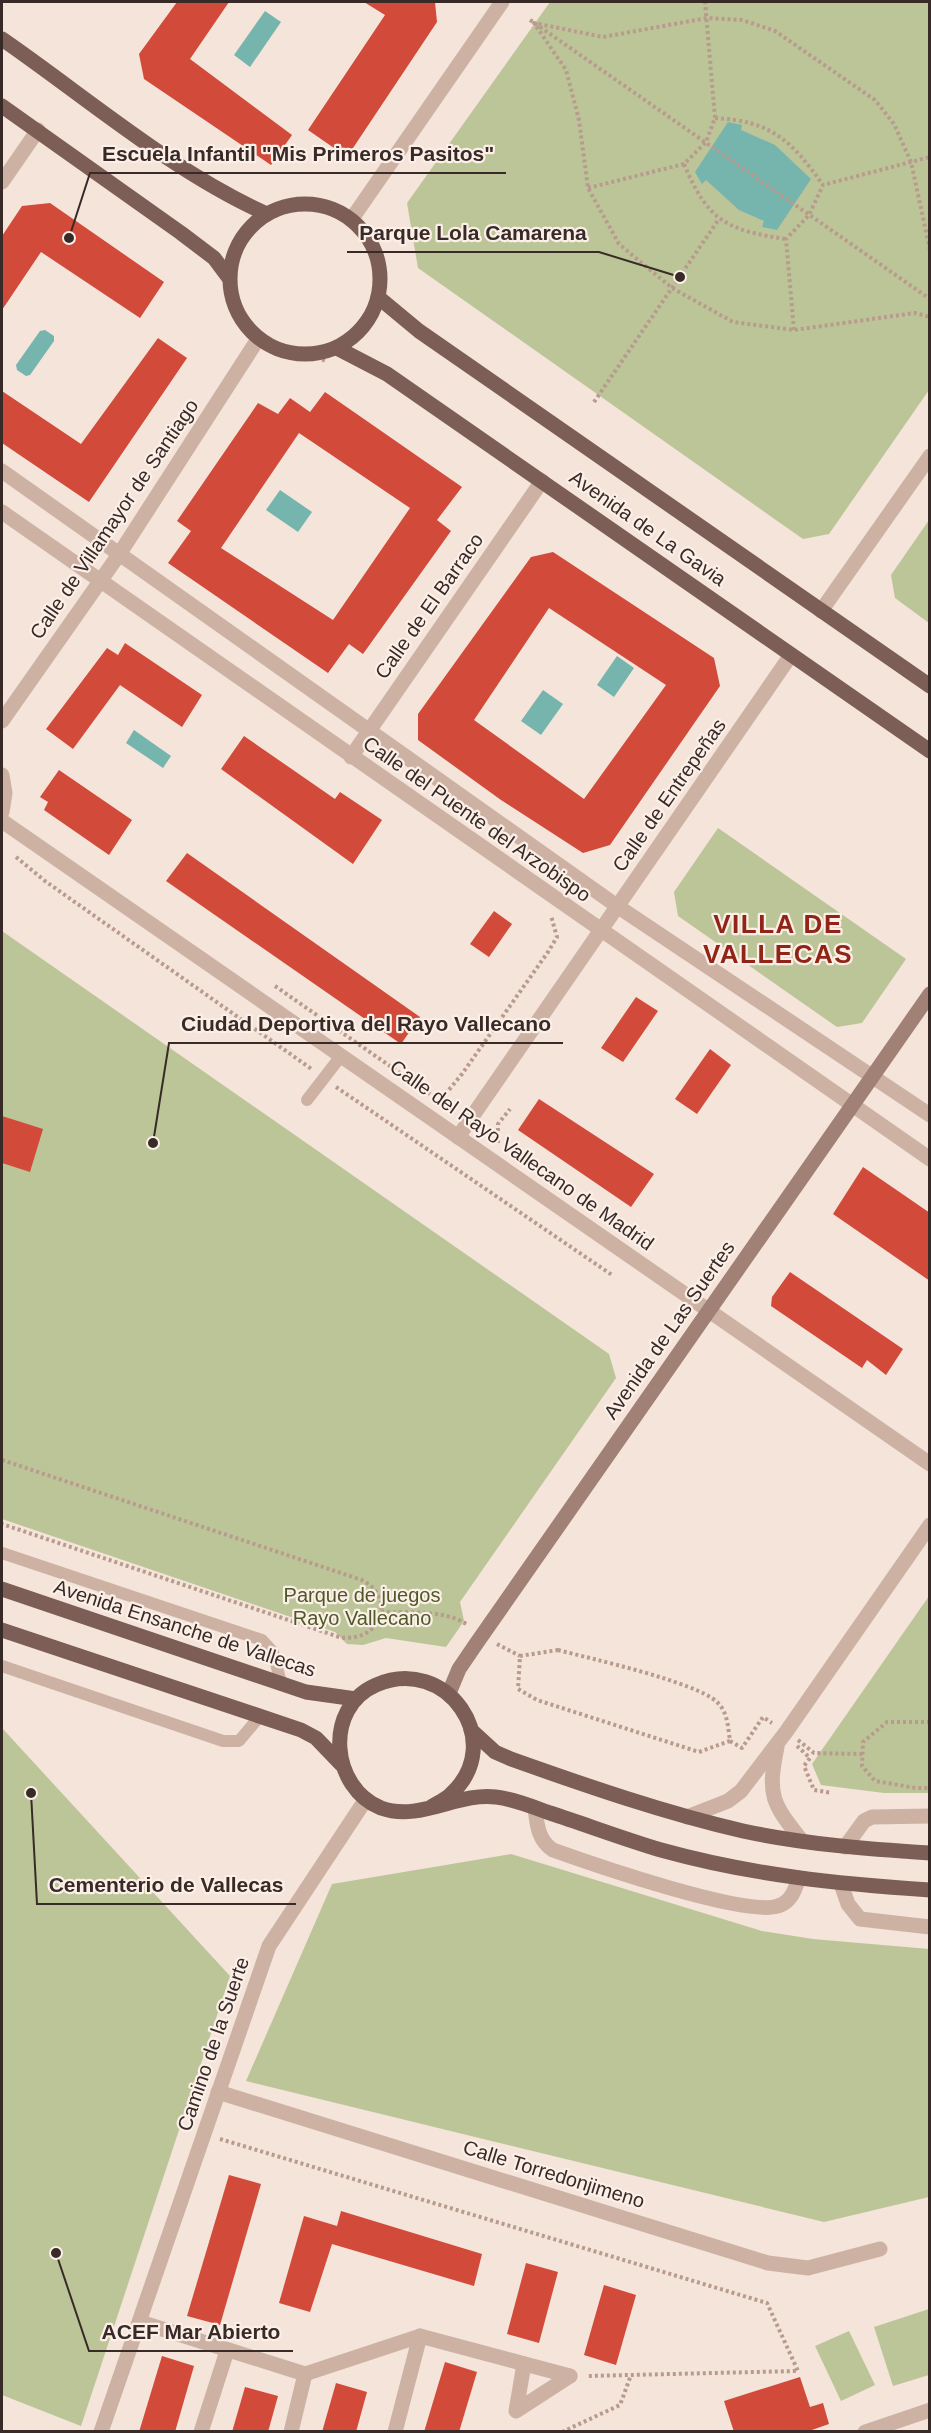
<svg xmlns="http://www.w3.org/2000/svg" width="931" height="2433" viewBox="0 0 931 2433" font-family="Helvetica,sans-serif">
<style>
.green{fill:#bcc598}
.water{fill:#76b4ae}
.building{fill:#d24a3a;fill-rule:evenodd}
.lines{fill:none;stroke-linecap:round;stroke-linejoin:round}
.path{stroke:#b99b8e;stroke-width:4;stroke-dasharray:3 3;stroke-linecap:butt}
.lane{stroke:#cdb2a4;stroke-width:12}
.street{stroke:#cdb2a4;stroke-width:15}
.secondary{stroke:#a18075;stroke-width:15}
.primary{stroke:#7c5e56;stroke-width:15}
.labels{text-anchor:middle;stroke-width:4.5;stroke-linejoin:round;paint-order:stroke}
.street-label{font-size:20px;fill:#382a27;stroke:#fbefe7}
.park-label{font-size:20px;fill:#4e5928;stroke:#fbefe7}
.district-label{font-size:26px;font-weight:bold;letter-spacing:1.5px;fill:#902417;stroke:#fbefe7}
.leader{fill:none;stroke:#382a27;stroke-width:2}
.callout-dot{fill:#382a27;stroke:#fbefe7;stroke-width:2}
.callout-label{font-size:21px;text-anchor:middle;font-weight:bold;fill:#382a27;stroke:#fbefe7;stroke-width:4.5;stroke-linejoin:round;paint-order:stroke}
</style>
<rect width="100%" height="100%" fill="#f4e4da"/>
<g class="green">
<polygon points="550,2 929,2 929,390 829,534 803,539 418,268 407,203"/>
<polygon points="929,520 929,623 895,598 891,575"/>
<polygon points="718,828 906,959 862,1023 837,1027 678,916 674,892"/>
<polygon points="2,931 609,1354 616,1378 460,1602 464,1621 446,1647 386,1638 363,1645 347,1644 335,1632 2,1519"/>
<polygon points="929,1596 929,1793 884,1793 821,1785 812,1764"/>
<polygon points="2,1728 230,1976 81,2426 2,2395"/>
<polygon points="511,1854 762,1931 813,1939 929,1949 929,2197 824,2222 246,2081 332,1884"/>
<polygon points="929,2309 929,2375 893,2386 874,2327"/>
<polygon points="849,2331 875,2385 841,2401 815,2346"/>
</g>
<g class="water">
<polygon points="265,11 281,22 250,67 234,55"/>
<polygon points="728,122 742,125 741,130 775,145 811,179 777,230 762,227 764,221 739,210 706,180 702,184 695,172"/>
<polygon points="45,330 54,336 54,341 30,375 26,376 17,370 16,365 40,331"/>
<polygon points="280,490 312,512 298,532 266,510"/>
<polygon points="617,656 634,668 614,697 597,685"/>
<polygon points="543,690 563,704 541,735 521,721"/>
<polygon points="134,730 171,756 163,768 126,743"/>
</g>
<g class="building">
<polygon points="177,2 229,2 190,59 292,135 271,165 144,79 139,54"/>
<polygon points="364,2 435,2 437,22 347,157 308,130 385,15"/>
<polygon points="50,203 164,282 140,318 41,252 2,310 2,236 22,206"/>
<polygon points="158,338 187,358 89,502 2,443 2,391 81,444"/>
<path d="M325 392 462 487 437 520 451 531 363 654 349 644 328 673 168 563 191 531 177 521 258 403 278 414 290 398 310 412ZM299 433 410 508 333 620 221 548Z"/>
<path d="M553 552 714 658 720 686 610 845 583 853 501 800 418 740V714L531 557ZM549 608 666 685 584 799 474 720Z"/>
<polygon points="125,643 202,695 182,727 120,685 73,749 46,729 107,648 118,655"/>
<polygon points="244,736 335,799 340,792 382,820 353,864 221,769"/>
<polygon points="59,770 132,820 109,855 44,810 48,802 40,797"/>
<polygon points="187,853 420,1017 401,1044 166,881"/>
<polygon points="494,911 512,924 489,957 470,944"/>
<polygon points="636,997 658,1011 623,1062 601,1048"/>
<polygon points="710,1049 731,1065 697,1114 675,1099"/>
<polygon points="539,1099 654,1174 631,1207 518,1130"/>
<polygon points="2,1116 43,1129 30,1172 2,1163"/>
<polygon points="863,1167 930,1213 930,1281 833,1214"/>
<polygon points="790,1272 903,1349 886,1375 867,1360 862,1368 771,1306 772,1297"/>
<polygon points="229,2175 261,2184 220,2325 187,2316"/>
<polygon points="341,2211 482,2254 474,2286 332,2244 310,2312 279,2303 304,2216 337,2226"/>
<polygon points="526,2263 558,2272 539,2343 507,2334"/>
<polygon points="604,2285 636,2295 616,2365 584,2355"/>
<polygon points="162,2356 194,2366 175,2432 139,2432"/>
<polygon points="445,2362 477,2372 459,2432 424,2432"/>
<polygon points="800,2377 810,2407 823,2403 829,2424 806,2432 734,2432 724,2401"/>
<polygon points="336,2383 367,2392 356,2432 322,2432"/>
<polygon points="245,2387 278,2396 268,2432 232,2432"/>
</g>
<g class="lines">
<g class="path">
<polyline points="530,20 930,299"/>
<path d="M715 118C771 121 791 140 823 185"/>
<path d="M684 164C708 221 726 230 786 239"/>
<polyline points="588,188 684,164 706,142 715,118 705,2"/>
<polyline points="930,250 911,162 894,124 875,100 775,31 742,20 707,18 603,37 534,23 566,70 579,120 588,188 619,244 672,288 733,322 794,330 915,313 930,317"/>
<polyline points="794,330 786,239 809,215 823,185 930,157"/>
<polyline points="311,355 326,361"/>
<polyline points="594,402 719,219"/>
<polyline points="16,857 45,881 313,1070"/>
<polyline points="275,986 433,1096 448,1091 462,1074 548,952 557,937 551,916"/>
<polyline points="336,1087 612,1275"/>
<polyline points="498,1143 498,1124 510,1109"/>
<path d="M2 1460 362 1580C399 1600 379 1644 339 1637L2 1524"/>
<path d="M381 1612C410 1613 443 1609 468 1625"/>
<polyline points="497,1644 520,1656"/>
<path d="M558 1650C592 1659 696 1682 717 1702 728 1712 728 1728 730 1741L699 1752 537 1700 518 1689 520 1656Z"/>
<polyline points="930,1722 887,1722 863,1742 862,1766 875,1781 916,1788 930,1788"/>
<polyline points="798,1740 814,1753 862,1754"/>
<polyline points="730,1741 742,1748 763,1717 772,1723"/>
<polyline points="797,1746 810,1758 804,1766 814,1790 832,1793"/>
<polyline points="220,2139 767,2303 798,2371 587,2376"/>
<polyline points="562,2432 620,2405 631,2375"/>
</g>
<g class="lane">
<polyline points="307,1100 341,1056"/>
<polyline points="2,1553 262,1640 273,1652 281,1683"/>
<polyline points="2,1666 223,1741 239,1741 260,1716"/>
</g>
<g class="street">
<polyline points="2,182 38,130"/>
<polyline points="351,220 502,2"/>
<polyline points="2,471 617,906 930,1115"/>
<polyline points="2,512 930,1159"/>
<polyline points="821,611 930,456"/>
<polyline points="2,721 120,553 258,339"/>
<polyline points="351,757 542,481"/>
<polyline points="2,775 5,793 2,812"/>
<polyline points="2,821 930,1464"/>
<polyline points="458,1137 791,655"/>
<path d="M777 1747C767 1796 772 1803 802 1841"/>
<path d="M535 1808C537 1825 538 1840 553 1850 592 1864 745 1917 778 1906 791 1902 795 1890 799 1878"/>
<polyline points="687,1817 728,1801 741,1791 786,1732 930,1525"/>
<polyline points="845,1847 864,1821 872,1817 930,1816"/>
<polyline points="841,1884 848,1904 860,1919 930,1927"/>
<polyline points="218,2092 768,2263 808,2268 880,2249"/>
<polyline points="140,2322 305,2374 420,2336 570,2376"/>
<polyline points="524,2364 516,2411 570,2376"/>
<polyline points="101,2432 269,1946 366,1799"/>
<polyline points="201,2432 227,2351"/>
<polyline points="291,2432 305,2374"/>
<polyline points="395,2432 420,2336"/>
<polyline points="865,2432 930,2410"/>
</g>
<polyline class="secondary" points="449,1693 459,1669 476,1644 930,994"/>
<g class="primary">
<path d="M2 39C86 97 174 173 267 214"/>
<polyline points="2,106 181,233 214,258 229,278"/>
<circle cx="305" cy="279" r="75"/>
<polyline points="378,297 419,331 930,686"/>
<polyline points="337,348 387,374 930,751"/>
<polyline points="2,1589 306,1692 356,1699"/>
<polyline points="2,1630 301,1730 316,1738 341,1764"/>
<path d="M471 1730 495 1752 511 1759C587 1786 665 1813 743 1831 804 1844 867 1849 930 1853"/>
<path d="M431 1807C438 1803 446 1799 451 1794 508 1742 446 1654 376 1685 323 1708 331 1788 381 1808 420 1822 458 1792 496 1797 515 1799 533 1807 550 1813 587 1825 624 1839 661 1850 751 1875 838 1884 930 1890"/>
</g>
</g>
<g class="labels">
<g class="street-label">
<text transform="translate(114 519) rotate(-56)" y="7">Calle de Villamayor de Santiago</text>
<text transform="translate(648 528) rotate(35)" y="7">Avenida de La Gavia</text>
<text transform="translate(429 606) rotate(-55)" y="7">Calle de El Barraco</text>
<text transform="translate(669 795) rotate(-55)" y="7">Calle de Entrepeñas</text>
<text transform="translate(477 819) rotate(35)" y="7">Calle del Puente del Arzobispo</text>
<text transform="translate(522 1155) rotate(35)" y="7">Calle del Rayo Vallecano de Madrid</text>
<text transform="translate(669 1330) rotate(-55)" y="7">Avenida de Las Suertes</text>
<text transform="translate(185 1628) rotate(18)" y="7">Avenida Ensanche de Vallecas</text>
<text transform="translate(213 2044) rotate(-71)" y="7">Camino de la Suerte</text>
<text transform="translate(554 2174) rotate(17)" y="7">Calle Torredonjimeno</text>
</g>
<g class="park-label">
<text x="362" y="1602">Parque de juegos<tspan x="362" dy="23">Rayo Vallecano</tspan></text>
</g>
<g class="district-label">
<text x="778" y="933">VILLA DE<tspan x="778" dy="30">VALLECAS</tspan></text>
</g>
</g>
<path class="leader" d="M69 238L90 173H506M680 277L599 252H347M153 1143L169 1043H563M31 1793L37 1904H296M56 2253L89 2351H293"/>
<g class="callout-dot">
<circle cx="69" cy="238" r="6"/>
<circle cx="680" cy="277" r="6"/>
<circle cx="153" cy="1143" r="6"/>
<circle cx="31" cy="1793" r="6"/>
<circle cx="56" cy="2253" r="6"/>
</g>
<g class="callout-label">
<text x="298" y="161">Escuela Infantil "Mis Primeros Pasitos"</text>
<text x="473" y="240">Parque Lola Camarena</text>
<text x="366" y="1031">Ciudad Deportiva del Rayo Vallecano</text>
<text x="166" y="1892">Cementerio de Vallecas</text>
<text x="191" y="2339">ACEF Mar Abierto</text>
</g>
<rect width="931" height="2433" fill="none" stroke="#382a27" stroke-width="6"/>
</svg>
